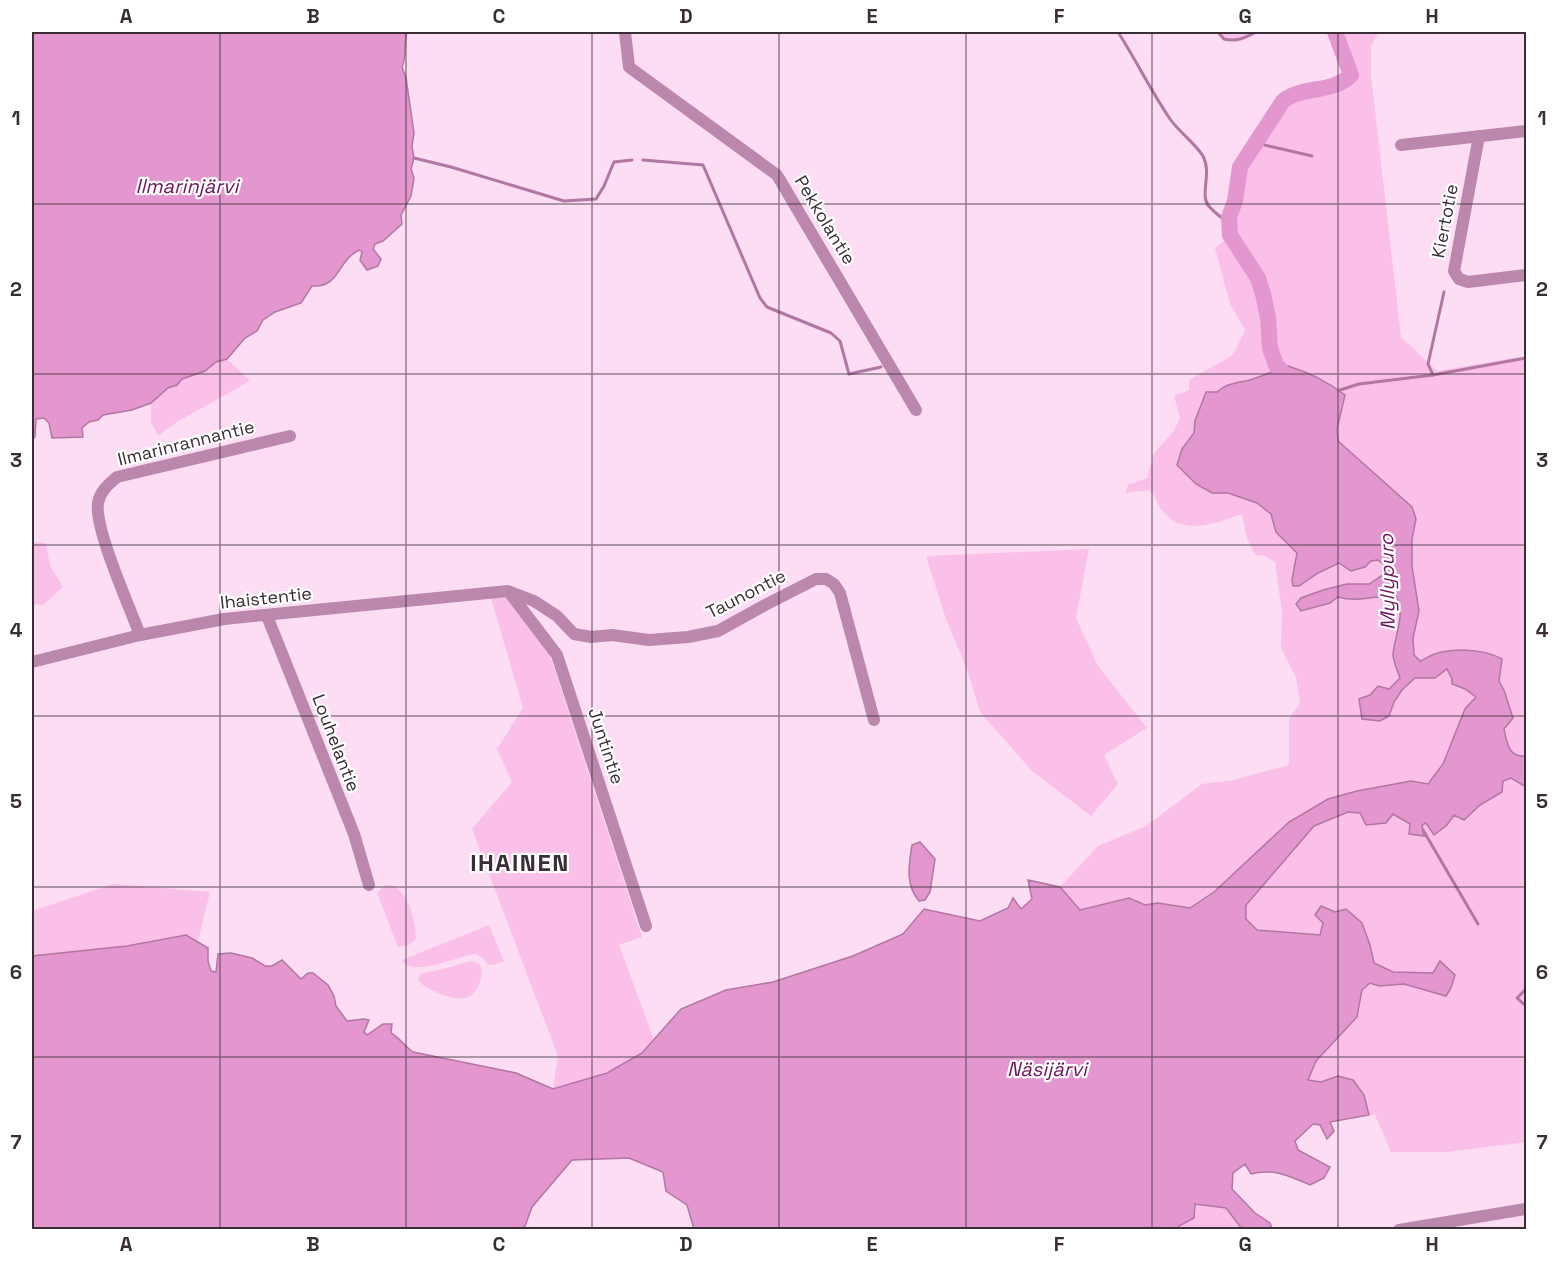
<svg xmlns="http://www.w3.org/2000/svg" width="1558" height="1261" viewBox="0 0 1558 1261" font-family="'Space Grotesk',sans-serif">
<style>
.green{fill:#fbc0ea}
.water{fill:#e496cf;stroke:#b176a1;stroke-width:1.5}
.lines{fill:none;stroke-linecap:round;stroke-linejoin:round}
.stream{stroke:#b176a1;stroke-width:3}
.river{stroke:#e496cf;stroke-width:16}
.minor{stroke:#bb87ac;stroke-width:12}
.grid{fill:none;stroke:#392d36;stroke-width:1.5;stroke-opacity:0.55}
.labels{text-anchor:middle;stroke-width:4.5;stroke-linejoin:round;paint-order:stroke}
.street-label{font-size:18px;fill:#392d36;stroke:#fff}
.water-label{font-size:20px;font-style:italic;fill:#6f145e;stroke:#fff}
.district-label{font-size:24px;font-weight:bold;letter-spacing:1.5px;fill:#392d36;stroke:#fff}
.neatline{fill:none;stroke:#392d36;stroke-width:2}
.grid-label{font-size:20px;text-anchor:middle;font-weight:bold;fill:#392d36}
</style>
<rect width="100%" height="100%" fill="#fcddf3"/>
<g class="green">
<path d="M1218 32H1256C1245 38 1237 42 1224 39Z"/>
<path d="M1335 32H1379L1371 46V75L1401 337 1437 371 1526 356V756C1495 760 1508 721 1508 704 1508 698 1504 687 1500 682 1493 674 1453 658 1441 652L1419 661 1414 655 1413 638 1419 611 1412 566V539L1416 519 1338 441 1337 429 1343 406 1330 383 1305 371 1288 366 1252 379 1232 384 1221 388 1217 392H1206L1195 421 1194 433 1182 449 1196 484 1212 493H1228L1256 503 1271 514 1276 532 1297 553 1295 566 1299 586 1318 573 1339 563 1365 567 1371 561 1378 560 1387 568C1381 584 1361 584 1347 584L1330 603 1338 597C1358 603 1376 595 1396 596 1406 615 1395 634 1393 654 1393 662 1398 671 1401 678L1389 689 1359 699 1362 719 1380 721 1389 716 1394 702 1402 690 1415 678H1435L1447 669 1458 688 1465 689 1476 697 1465 709 1443 764 1428 785 1411 781 1357 791 1328 799 1310 811 1214 892 1190 908 1158 903 1145 905 1129 898 1080 911 1060 887 1098 846 1146 826 1202 784 1233 780 1289 765V719L1300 703 1296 677 1281 648 1282 612 1275 562 1265 556 1255 555 1247 539 1242 514C1215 523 1182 538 1161 509 1156 501 1156 495 1148 490L1126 493 1128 485 1147 478 1154 453 1174 431 1180 418 1174 396 1189 390V380L1233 355 1245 330 1230 304 1215 248 1230 235 1229 217 1235 201 1240 167 1283 101C1304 85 1332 94 1351 75Z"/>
<polygon points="227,359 250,381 177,422 158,436 151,422 151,403 168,388 177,385 182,379 205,371 216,362"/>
<polygon points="32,542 46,543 50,566 63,587 43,605 32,604"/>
<polygon points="1089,549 1076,618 1098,666 1147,728 1104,755 1118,784 1091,816 1031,770 980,712 968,672 946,619 926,556"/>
<path d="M491 598H507L550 655 642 937 619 945 654 1040C628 1069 590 1078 553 1089L558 1056 472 829 512 782 497 749 523 708Z"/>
<polygon points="1511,778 1526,787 1526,1142 1448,1152 1391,1152 1375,1115 1369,1115 1364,1095 1338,1076 1321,1082 1308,1080 1316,1061 1357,1017 1362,990 1370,983 1379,986 1404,984 1445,996 1440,962 1434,973 1393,972 1373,963 1370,945 1323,923 1320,935 1257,930 1246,919 1246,905 1314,826 1348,812 1393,814 1410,824 1427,823 1442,827 1447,825 1454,814 1465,820 1480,805 1501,792 1503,781"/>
<polygon points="113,884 210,892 198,941 186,935 127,946 32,956 32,911"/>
<path d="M385 885C409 885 415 921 416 939L409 945 398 947 377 893Z"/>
<path d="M489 925 504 961C480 971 492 959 475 954 457 956 413 978 402 960Z"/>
<path d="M471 961 479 964C483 970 482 975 480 982 472 1004 455 1000 438 993 431 989 423 987 418 980L421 973 439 970Z"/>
<polygon points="1195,1204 1226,1208 1242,1229 1178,1230"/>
</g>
<g class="water">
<path d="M32 32H407C403 45 407 56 402 67L406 78 414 133 412 146 414 158 411 169 414 178 411 196 401 215 402 224 383 241 375 244 373 249 381 259 378 266 367 270 360 260 362 252 359 250C336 262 340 288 312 286L301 303 275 312 263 320 257 331 245 338 227 359 216 362 205 371 182 379 177 385 168 388 151 403 132 410 103 415 98 420 89 422 82 428 83 437 52 438 49 423 44 418 36 419 35 437 32 440Z"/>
<path d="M1288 366C1308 372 1328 382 1345 395L1337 429 1338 441 1412 507 1416 519 1412 539V566L1419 611 1413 638 1414 655 1420 661C1427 658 1434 653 1442 652 1460 648 1486 650 1502 659L1499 681 1504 690 1513 718 1504 729C1507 744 1509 758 1526 756V787L1511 778 1503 781 1502 792 1480 805 1464 820 1454 815 1447 825 1434 835 1426 823 1422 825 1424 836 1409 834 1410 824 1393 814 1386 823 1366 825 1360 813 1348 812 1314 826 1246 905V919L1257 930 1320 935 1323 923 1315 915 1321 906 1335 912 1346 909 1362 923 1370 945 1374 963 1393 972 1433 973 1440 961 1455 975 1451 988 1446 996 1404 984 1379 986 1370 983 1362 990 1357 1017 1316 1061 1308 1080 1321 1082 1338 1076 1353 1080 1364 1095 1369 1115 1330 1122 1334 1131 1327 1139 1320 1125 1313 1124 1295 1141 1298 1150 1330 1167 1324 1178 1310 1185C1290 1176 1273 1168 1251 1174L1245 1164 1233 1173 1232 1189 1255 1213 1270 1223 1272 1229H1242L1226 1208 1195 1204 1194 1218 1179 1226 1178 1229H694L687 1205 666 1191 663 1172 629 1158 572 1160 532 1207 524 1229H32V956L127 946 186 935 208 948V961L211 971 216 972 218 954 231 953 252 958 265 966H272L282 960 301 979 308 973H313L328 985 334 996 336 1006 347 1021 364 1019 369 1020 364 1032 367 1035 383 1024H392L391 1033C400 1038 404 1046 413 1052L516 1073 553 1089 607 1073 642 1053 681 1009 726 990 773 982 853 956 903 934 924 909 980 921 1008 908 1013 898 1021 909 1032 899 1028 880 1060 887 1080 910 1129 898 1145 905 1158 903 1190 908 1214 892 1289 822 1328 799 1357 791 1411 781 1428 784 1443 764 1465 709 1476 697 1465 689 1452 684V679L1447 669 1435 678H1415L1402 690 1394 702 1389 716 1380 721 1362 719 1359 699 1370 695 1378 686 1389 689 1400 678C1398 671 1393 662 1393 654 1395 634 1406 615 1396 596 1376 595 1358 603 1338 597L1330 603 1301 611 1296 604 1301 598 1323 590 1347 584H1369L1384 574 1387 567 1378 560 1371 561 1365 567 1351 571 1339 563 1318 573 1299 586H1293L1292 580 1297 553 1276 532 1271 514 1257 503 1228 493H1212L1196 484 1177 465 1182 449 1194 433 1195 421 1206 392H1217C1226 383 1238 383 1250 380 1263 376 1275 370 1288 366Z"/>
<path d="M920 842 935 859 930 892 925 900 919 901C905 885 909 864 912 845Z"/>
</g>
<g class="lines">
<g class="stream">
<path d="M1118 32C1136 60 1151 91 1170 119 1180 133 1194 142 1203 156 1212 173 1200 194 1208 205 1213 212 1222 218 1229 223"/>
<path d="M1218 32 1224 39C1237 42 1245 38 1256 32"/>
<polyline points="1256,143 1312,156"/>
<polyline points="414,158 451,167 564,201 596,199 604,186 614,162 632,160"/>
<polyline points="643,160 703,165 760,298 767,307 831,333 840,341 849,374 881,367"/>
<polyline points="1433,375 1428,364 1444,292"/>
<polyline points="1340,390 1359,384 1433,375 1526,358"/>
<polyline points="1423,830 1478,924"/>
<polyline points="1526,989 1517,998 1526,1006"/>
</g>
<path class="river" d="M1294 384 1276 365 1270 348 1268 318 1263 294 1258 278 1230 235 1229 217 1235 201 1240 167 1283 101C1304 85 1332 94 1351 75L1335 32"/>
<g class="minor">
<polyline points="625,32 629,67 777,175 916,410"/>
<polyline points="1479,136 1454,271 1459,279 1468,282 1526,275"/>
<polyline points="1401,145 1526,131"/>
<polyline points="509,592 557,655 646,926"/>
<polyline points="267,616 354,834 369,885"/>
<path d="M140 635C130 608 94 528 98 503 100 491 109 484 117 477L290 436"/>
<polyline points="32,662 140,635 224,619 508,591 534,601 557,616 574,634 591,637 612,635 649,640 688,637 718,631 767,604 816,579 826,579 834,584 840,593 874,720"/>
<polyline points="1399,1230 1526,1209"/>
</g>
</g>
<path class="grid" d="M220 32V1230M406 32V1230M592 32V1230M779 32V1230M966 32V1230M1152 32V1230M1338 32V1230M32 204H1526M32 374H1526M32 545H1526M32 716H1526M32 887H1526M32 1057H1526"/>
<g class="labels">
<g class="street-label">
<text transform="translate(825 220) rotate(59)" y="6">Pekkolantie</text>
<text transform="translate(1445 221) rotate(-79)" y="6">Kiertotie</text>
<text transform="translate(186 443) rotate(-14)" y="6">Ilmarinrannantie</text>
<text transform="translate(746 594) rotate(-27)" y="6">Taunontie</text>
<text transform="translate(266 598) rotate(-6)" y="6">Ihaistentie</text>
<text transform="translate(336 743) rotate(69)" y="6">Louhelantie</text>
<text transform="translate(606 746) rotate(72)" y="6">Juntintie</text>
</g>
<g class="water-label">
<text x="187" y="193">Ilmarinjärvi</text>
<text transform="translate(1387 582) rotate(-91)" y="7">Myllypuro</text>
<text x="1047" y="1076">Näsijärvi</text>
</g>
<g class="district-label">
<text x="520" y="871">IHAINEN</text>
</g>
</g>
<rect width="1558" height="1261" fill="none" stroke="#ffffff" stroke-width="66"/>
<rect x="33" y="33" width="1492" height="1195" class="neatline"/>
<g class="grid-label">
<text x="126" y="23">A</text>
<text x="313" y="23">B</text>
<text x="499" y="23">C</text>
<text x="686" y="23">D</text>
<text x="872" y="23">E</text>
<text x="1059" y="23">F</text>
<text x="1245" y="23">G</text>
<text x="1432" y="23">H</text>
<text x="16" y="125">1</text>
<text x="1542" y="125">1</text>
<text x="16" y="296">2</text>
<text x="1542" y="296">2</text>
<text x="16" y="467">3</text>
<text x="1542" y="467">3</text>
<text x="16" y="637">4</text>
<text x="1542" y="637">4</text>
<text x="16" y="808">5</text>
<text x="1542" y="808">5</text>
<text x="16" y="979">6</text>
<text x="1542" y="979">6</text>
<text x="16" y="1149">7</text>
<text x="1542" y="1149">7</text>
<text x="126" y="1251">A</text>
<text x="313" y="1251">B</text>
<text x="499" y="1251">C</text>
<text x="686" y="1251">D</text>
<text x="872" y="1251">E</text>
<text x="1059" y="1251">F</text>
<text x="1245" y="1251">G</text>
<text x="1432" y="1251">H</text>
</g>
</svg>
